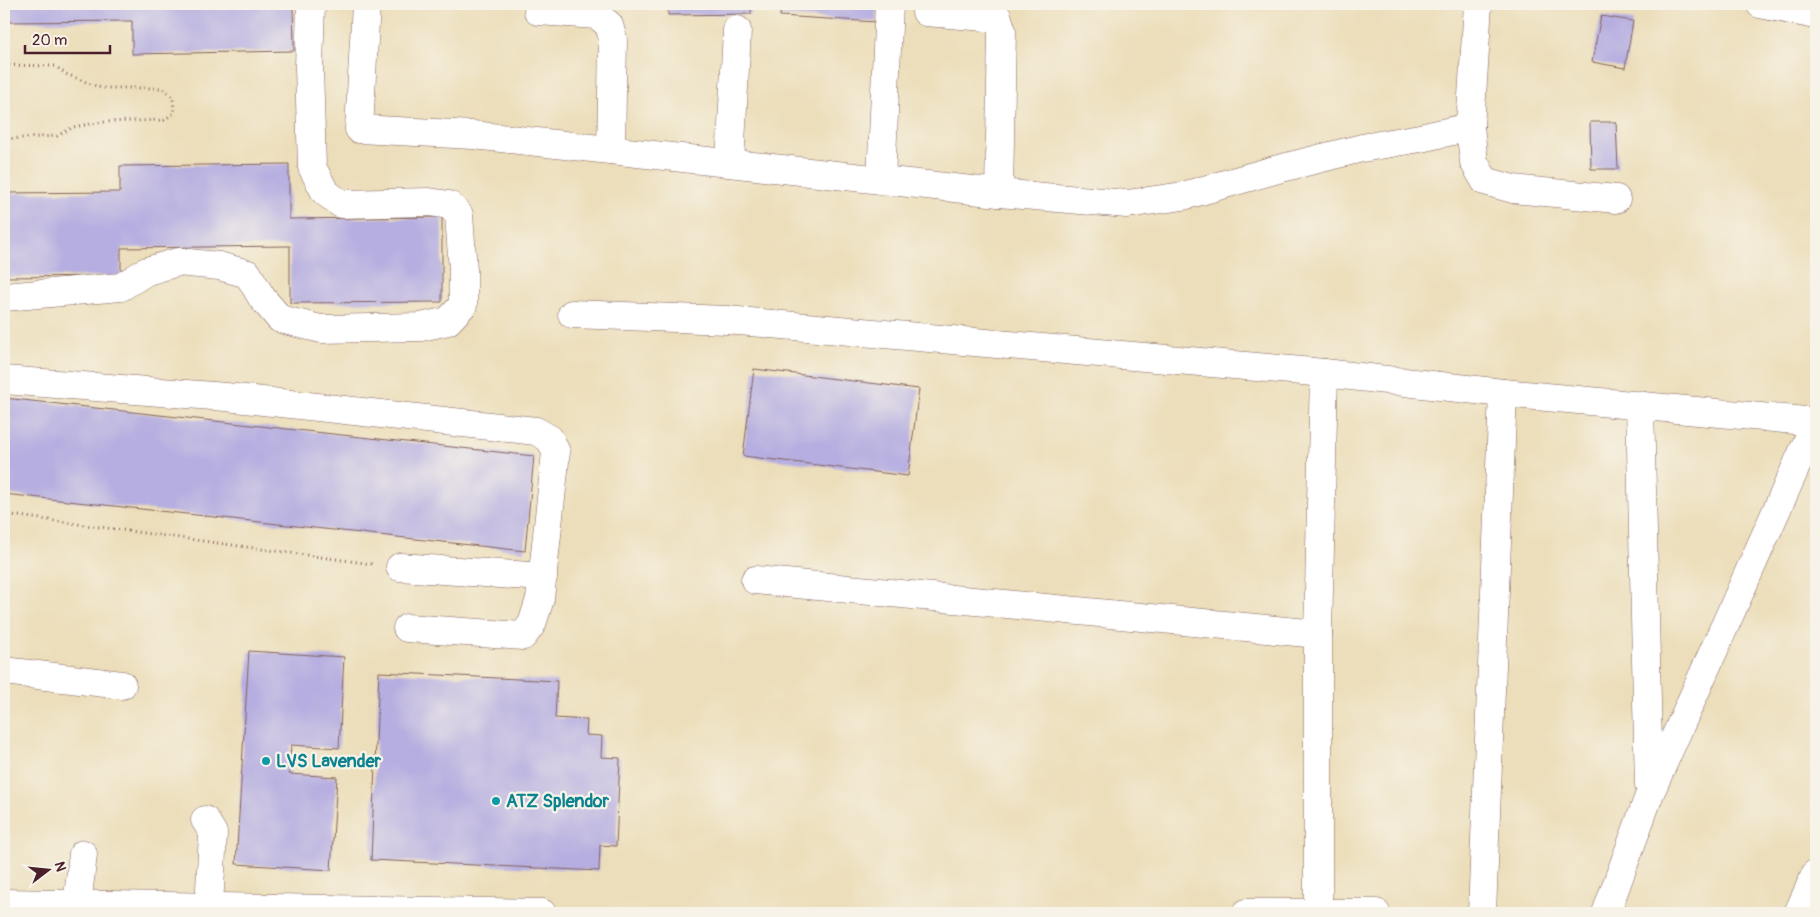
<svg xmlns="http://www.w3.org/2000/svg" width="1820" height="917" viewBox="0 0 1820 917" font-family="Pangolin,sans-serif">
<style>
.building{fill:#b6aee0}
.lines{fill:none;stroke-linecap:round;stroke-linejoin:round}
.minor-casing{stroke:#83625d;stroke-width:29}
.path{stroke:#83625d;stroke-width:3;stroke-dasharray:1 4;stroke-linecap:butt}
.minor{stroke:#fff;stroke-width:28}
.culture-dot{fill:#0f9aa8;stroke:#f7f3e8;stroke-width:2}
.labels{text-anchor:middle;stroke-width:4.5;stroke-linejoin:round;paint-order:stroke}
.culture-label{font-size:18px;font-weight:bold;fill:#0d838f;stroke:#f7f3e8;text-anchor:start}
</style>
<rect width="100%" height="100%" fill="#f7f3e8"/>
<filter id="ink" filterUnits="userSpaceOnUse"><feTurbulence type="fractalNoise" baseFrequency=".02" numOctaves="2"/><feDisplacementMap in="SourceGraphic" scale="10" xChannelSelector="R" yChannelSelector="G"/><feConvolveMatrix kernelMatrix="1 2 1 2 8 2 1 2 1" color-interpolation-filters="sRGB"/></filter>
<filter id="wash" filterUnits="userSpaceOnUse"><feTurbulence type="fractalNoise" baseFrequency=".0096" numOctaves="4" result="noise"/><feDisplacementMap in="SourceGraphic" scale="20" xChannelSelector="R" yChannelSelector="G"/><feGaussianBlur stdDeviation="1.12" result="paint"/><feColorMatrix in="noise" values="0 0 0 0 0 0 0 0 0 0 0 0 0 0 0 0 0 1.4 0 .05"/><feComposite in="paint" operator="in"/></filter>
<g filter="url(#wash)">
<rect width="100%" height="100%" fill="#ecdeba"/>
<g id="blocks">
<g class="building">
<polygon points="4,4 293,4 294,51 132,54 132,21 4,22"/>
<polygon points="668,4 751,4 751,14 668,15"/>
<polygon points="781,4 877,4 876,22 780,16"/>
<polygon points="1601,16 1633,21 1625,68 1592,62"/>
<polygon points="1590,122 1616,122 1618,169 1591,169"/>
<polygon points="289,164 289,219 442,217 442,302 290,303 290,246 121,248 121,276 4,277 4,193 120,192 120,166"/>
<polygon points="754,369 919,389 908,476 743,456"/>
<polygon points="4,398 534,456 525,551 4,494"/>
<polygon points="249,651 344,657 339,748 291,745 289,774 337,777 331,870 236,864"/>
<polygon points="379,672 557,681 555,718 587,720 586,735 602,736 601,757 620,758 616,846 600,845 599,871 371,860"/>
</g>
</g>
</g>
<g filter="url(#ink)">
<use href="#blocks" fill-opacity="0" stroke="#83625d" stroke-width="1"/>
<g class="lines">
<defs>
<g id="minor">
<polyline points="366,4 359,129 473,135 999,193 1127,204 1183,196 1278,169 1362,148 1420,138 1470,127"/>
<polyline points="1478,4 1470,127 1474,162 1485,181 1513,189 1616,199"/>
<polyline points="1760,4 1816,15"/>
<polyline points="538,11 597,15 609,25 613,39 611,150"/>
<polyline points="926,12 998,18 1002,31 999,193"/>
<polyline points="730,163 737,30"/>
<polyline points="881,180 889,4"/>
<polyline points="4,297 121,287 147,271 178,262 219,266 248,274 262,298 280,319 321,329 421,327 448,321 463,305 463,270 459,215 449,205 429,202 341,204 325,192 312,167 309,67 311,4"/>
<polyline points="572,314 727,320 1324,373 1503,393 1816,422"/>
<polyline points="4,380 226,397 536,431 550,439 556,452 540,599 532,624 523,636 407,628"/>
<polyline points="1640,405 1649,786"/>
<polyline points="400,567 543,577"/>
<polyline points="755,580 1318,634"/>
<polyline points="4,671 122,685"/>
<polyline points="205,820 213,833 209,907"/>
<polyline points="4,903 542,913"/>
<polyline points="77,905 83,854"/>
<polyline points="1246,913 1376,913"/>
<polyline points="1318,913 1318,634 1324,373"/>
<polyline points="1482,913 1503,393"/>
<polyline points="1606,913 1650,793 1816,422"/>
<polyline points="1798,913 1816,873"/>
</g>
</defs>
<use href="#minor" class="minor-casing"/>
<g class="path">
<polyline points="4,65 55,66 66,74 101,88 163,88 173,98 174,113 164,120 103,122 73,127 57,136 4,139"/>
<polyline points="4,514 372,564"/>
</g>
<use href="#minor" class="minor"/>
</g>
</g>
<g class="culture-dot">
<circle cx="266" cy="761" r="5"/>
<circle cx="496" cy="801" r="5"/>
</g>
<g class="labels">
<g class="culture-label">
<text x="276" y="767">LVS Lavender</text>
<text x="506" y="807">ATZ Splendor</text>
</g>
</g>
<rect width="1820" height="917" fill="none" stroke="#f7f3e8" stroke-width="20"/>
<g transform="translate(48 870) rotate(74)" stroke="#f7f3e8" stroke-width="4" paint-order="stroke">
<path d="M0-4L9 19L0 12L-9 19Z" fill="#4a1f2b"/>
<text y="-8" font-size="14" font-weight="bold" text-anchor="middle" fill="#4a1f2b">N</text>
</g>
<path d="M25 45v8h85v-8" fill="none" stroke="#4a1f2b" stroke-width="2.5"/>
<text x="32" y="45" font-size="15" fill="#4a1f2b" stroke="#f7f3e8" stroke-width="4" paint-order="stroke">20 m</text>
</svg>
